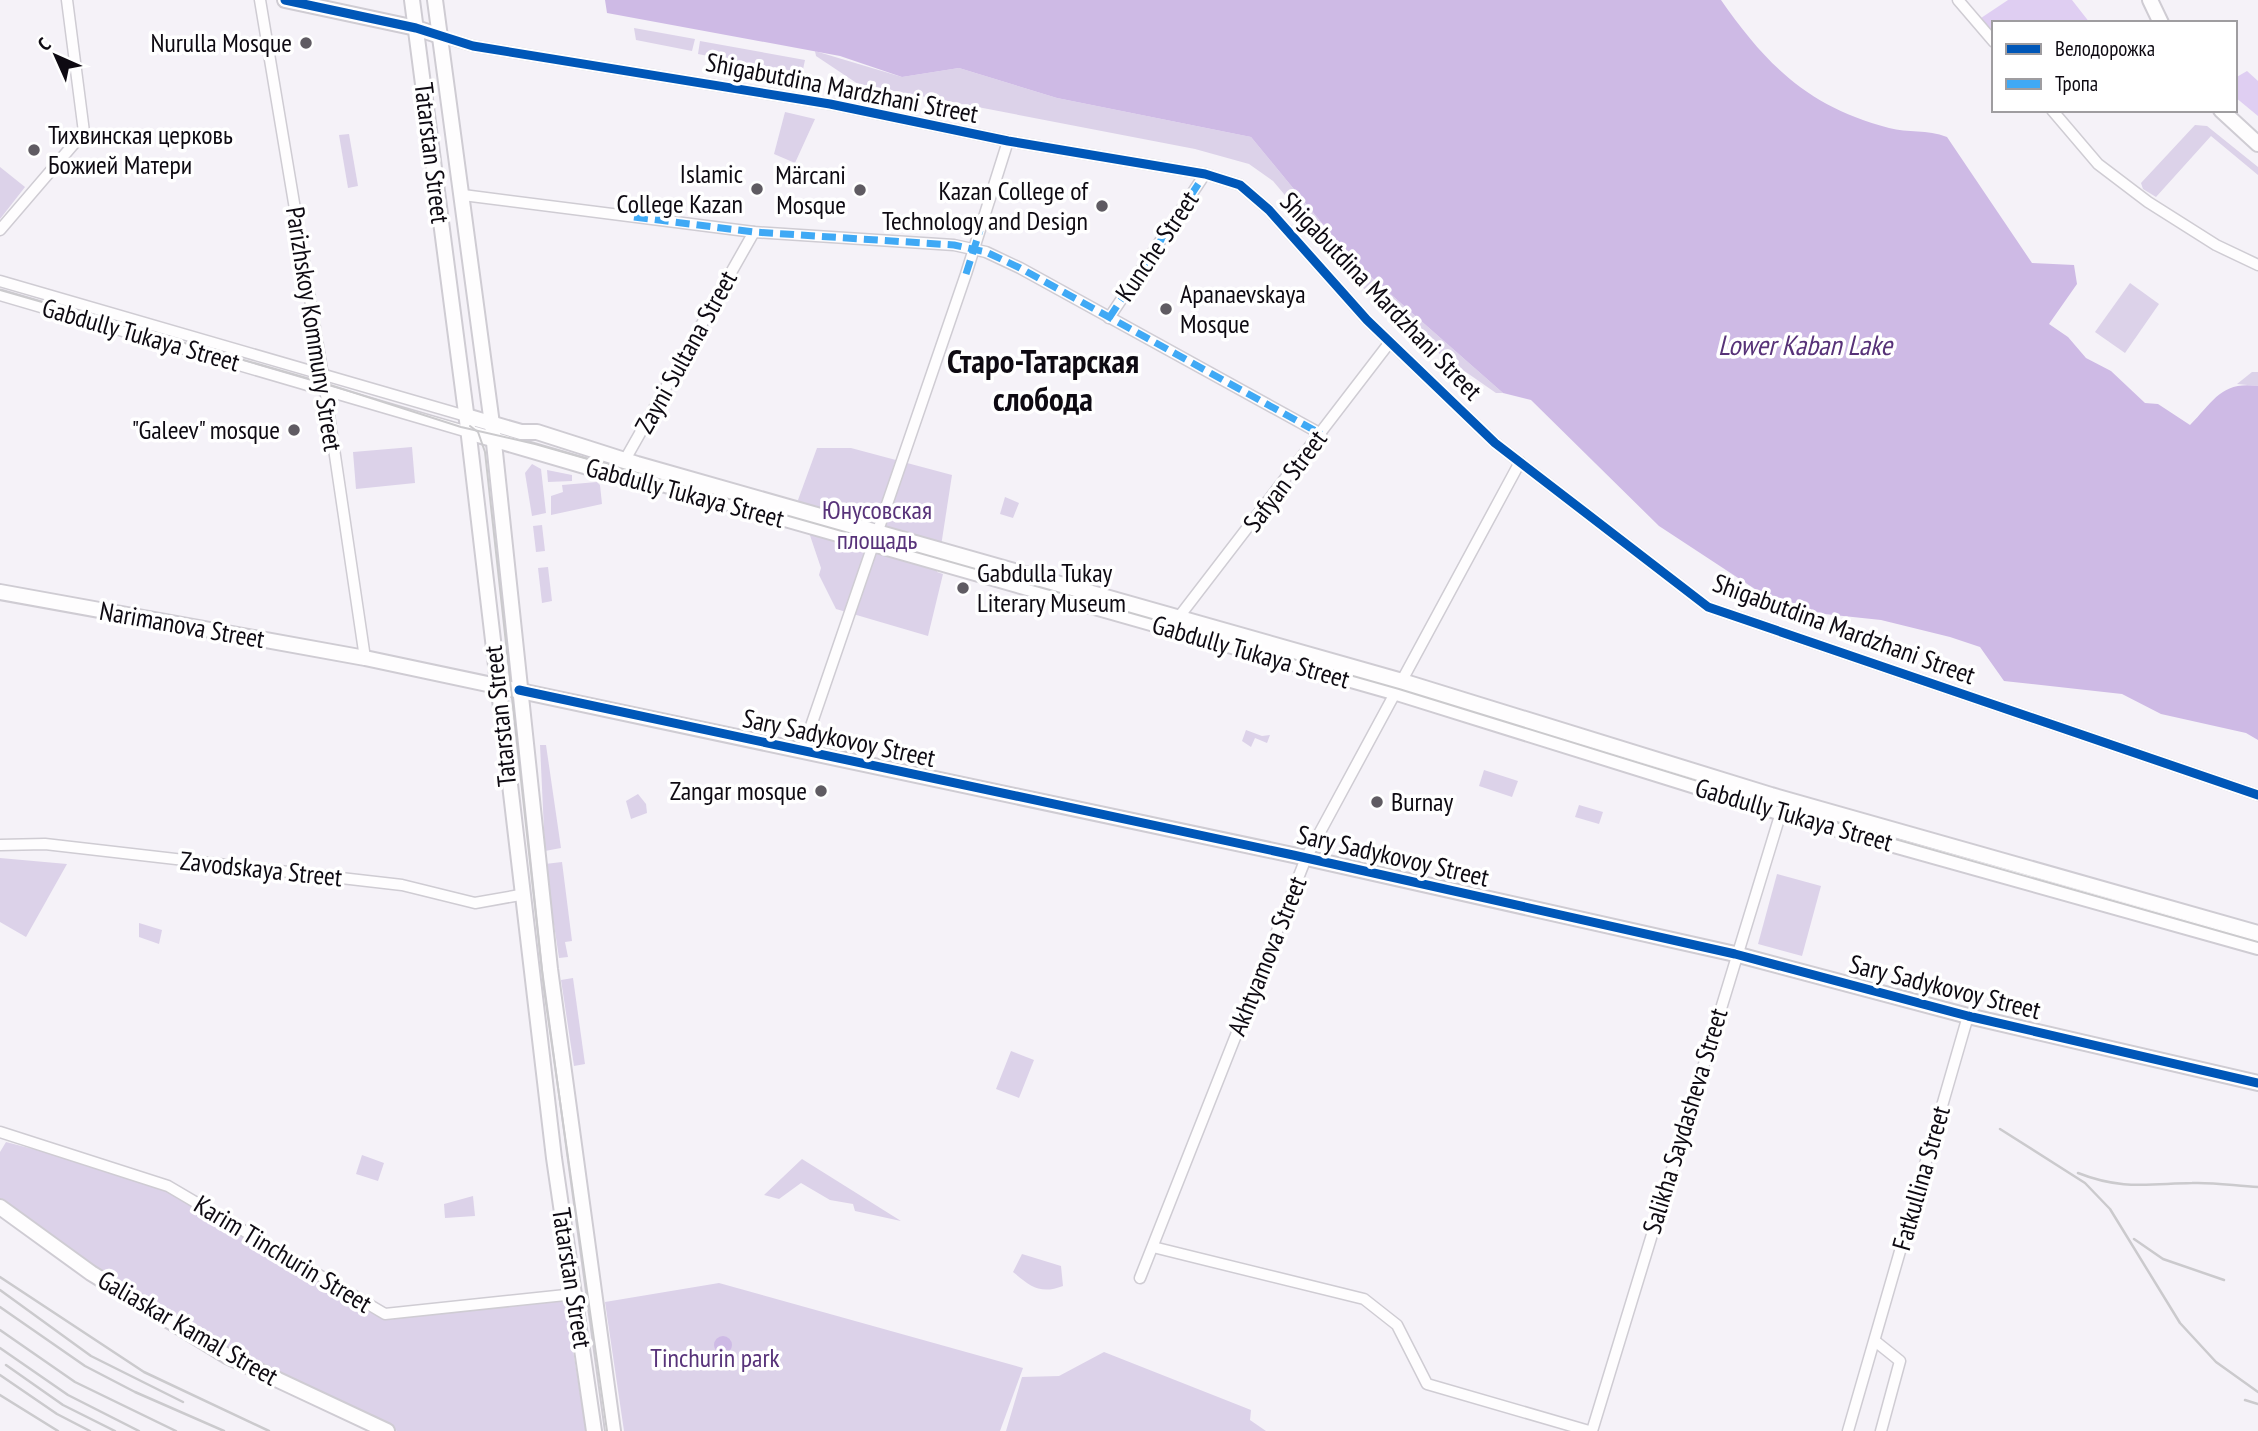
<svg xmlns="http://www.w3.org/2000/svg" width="2258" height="1431" viewBox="0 0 2258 1431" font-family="'PT Sans Narrow',sans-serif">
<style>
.green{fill:#dcd2e9}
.forest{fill:#dfcef2}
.water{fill:#cebae5}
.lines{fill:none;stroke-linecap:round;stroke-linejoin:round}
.street-casing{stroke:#cfccd3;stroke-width:13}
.secondary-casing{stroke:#cfccd3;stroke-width:18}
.street{stroke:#fefdfe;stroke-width:10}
.secondary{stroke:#fefdfe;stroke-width:14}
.tram{stroke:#cbcacd;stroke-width:2}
.rail{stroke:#cbcacd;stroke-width:2.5}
.quiet{stroke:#3fa9f5;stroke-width:7;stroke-dasharray:14 7;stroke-linecap:butt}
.cycleway-casing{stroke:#fff;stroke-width:13}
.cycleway{stroke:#0057b8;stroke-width:9}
.poi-dot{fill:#5f5b62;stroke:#fff;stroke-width:2.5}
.labels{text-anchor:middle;stroke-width:7;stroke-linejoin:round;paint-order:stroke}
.poi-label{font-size:26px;fill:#0e0a12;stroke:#fff;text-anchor:end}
.street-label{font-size:26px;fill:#0e0a12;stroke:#fff}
.park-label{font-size:26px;fill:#58337a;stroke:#fff}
.water-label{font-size:28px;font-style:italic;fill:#573278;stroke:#fff}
.district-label{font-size:33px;font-weight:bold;fill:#0e0a12;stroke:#fff}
</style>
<rect width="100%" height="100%" fill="#f5f2f8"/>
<g class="green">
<polygon points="634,28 695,39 692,51 636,40"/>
<polygon points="700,41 805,60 802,74 698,54"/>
<polygon points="815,51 902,77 959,68 1057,98 1251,137 1353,261 1503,393 1496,393 1437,352 1403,335 1273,181 1249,164 1195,149 858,84 816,56"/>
<polygon points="785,112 815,119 795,163 774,154"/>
<polygon points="2195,125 2207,126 2258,167 2258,175 2211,136 2156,197 2143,189 2141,183"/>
<polygon points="349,134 358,186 348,188 339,135"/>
<polygon points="0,167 25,187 0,219"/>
<polygon points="2130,283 2159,304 2125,353 2095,332"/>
<polygon points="2252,372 2258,372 2258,386 2237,384"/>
<polygon points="412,447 415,483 356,489 353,452"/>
<polygon points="817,448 851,448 952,475 937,572 943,574 928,636 836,609 819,575 821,568 798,500"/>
<polygon points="532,464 541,469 546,513 532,516 525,473"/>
<polygon points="547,470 572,475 572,481 548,482"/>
<polygon points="597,482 600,485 602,504 551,515 551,496 563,492 562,485"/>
<polygon points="1005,497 1019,503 1013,518 1000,514"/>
<polygon points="542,525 545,551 536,552 533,526"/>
<polygon points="548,567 552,601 542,603 538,568"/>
<polygon points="1246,730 1262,736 1270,735 1267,743 1255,738 1251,747 1242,741"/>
<polygon points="540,745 546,745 561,848 545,851"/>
<polygon points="1484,770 1518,781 1512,797 1479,786"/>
<polygon points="638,794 646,804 647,813 631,819 626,801"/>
<polygon points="1579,805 1603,812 1599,824 1575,817"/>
<polygon points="0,858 67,864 26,937 0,922"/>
<polygon points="562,862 572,941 565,942 568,957 559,958 545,864"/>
<polygon points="1777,874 1821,886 1802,956 1758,944"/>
<polygon points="139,923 162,930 159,944 139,937"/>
<polygon points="573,978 585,1064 574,1066 561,980"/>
<polygon points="1011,1051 1034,1060 1019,1098 996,1089"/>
<polygon points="6,1142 148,1179 385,1320 565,1300 586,1431 397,1431 228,1353 93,1269 0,1200 0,1152"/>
<polygon points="362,1155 384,1163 378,1181 356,1174"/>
<polygon points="802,1159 901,1221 855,1211 853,1204 830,1200 801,1183 779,1199 764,1195"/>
<polygon points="473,1196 475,1216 445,1218 444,1204"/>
<path d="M1022 1254 1061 1266 1063 1286C1040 1295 1030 1286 1013 1272Z"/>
<polygon points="719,1283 1023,1368 1000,1431 624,1431 605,1302"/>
<polygon points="1104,1352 1251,1410 1250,1420 1266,1431 1006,1431 1022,1377 1059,1376"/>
</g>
<g class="forest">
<polygon points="2008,0 2072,0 2090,23 1994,23 1994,34 1981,18"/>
<polygon points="2247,71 2258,81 2258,116 2235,97 2235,78"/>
</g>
<g class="water">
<path d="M605 0H1721C1767 66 1809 107 1889 128 1908 133 1927 129 1947 137L2032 263 2074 265 2077 284 2049 324 2068 337 2086 358 2111 371 2145 403 2158 404 2190 425C2214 401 2221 381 2258 386V740L2246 733 2161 714 2122 694 2004 681 1980 647 1950 637 1881 620 1787 610 1659 526 1531 400 1503 393 1353 261 1251 137 1057 98 959 68 902 77 840 56 607 13Z"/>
<circle cx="723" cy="1345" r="9"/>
</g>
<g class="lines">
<defs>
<g id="street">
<polyline points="260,0 325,388 365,658"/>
<polyline points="1958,0 1994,42"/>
<polyline points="440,36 473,46 830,104 1008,141 1205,174 1240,185 1269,210 1367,320 1495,443 1708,607 2258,795"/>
<polyline points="2052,110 2098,164 2148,202 2216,245 2258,265"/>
<polyline points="463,195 754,232 954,245 986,252 1020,268 1321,434"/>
<polyline points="0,230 84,132 67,0"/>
<polyline points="0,281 466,416"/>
<polyline points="0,295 468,432"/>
<polyline points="1109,318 1205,174"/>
<polyline points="622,465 754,232"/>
<polyline points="1175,622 1390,342"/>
<polyline points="802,752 966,274 1008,141"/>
<polyline points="0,845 45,844 402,885 475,903 520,895"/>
<polyline points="0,1132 168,1186 385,1314 575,1294"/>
<polyline points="1153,1247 1364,1299 1397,1325 1427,1384 1589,1431"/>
<polyline points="1140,1278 1306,858 1520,462"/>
<polyline points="1875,1341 1900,1361 1881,1431"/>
<polyline points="1592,1431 1782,809"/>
<polyline points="1848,1431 1968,1016"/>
</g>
<g id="secondary">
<polyline points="285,0 416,28 440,36"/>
<polyline points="412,0 468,428 554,1158 594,1431"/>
<polyline points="435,0 492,424 550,969 613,1431"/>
<polyline points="2150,0 2161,23"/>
<polyline points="2221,110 2258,144"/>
<polyline points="466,416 521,432 537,432 637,464 1402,681 1771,795 2258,933"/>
<polyline points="468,432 605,472 634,476 1397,693 1801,819 2258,947"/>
<polyline points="0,592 365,658 1293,855 1735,954 1968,1016 2258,1083"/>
<polyline points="0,1207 91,1273 227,1356 387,1431"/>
</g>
</defs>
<use href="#street" class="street-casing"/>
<use href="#secondary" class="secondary-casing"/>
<use href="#street" class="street"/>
<use href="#secondary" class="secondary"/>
<g class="tram">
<polyline points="0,290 324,383 461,427 535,444 1399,689 1782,807 2258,942"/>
<polyline points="470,426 478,432 485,452 544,989 607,1431"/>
</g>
<g class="rail">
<polyline points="2000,1129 2085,1183 2110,1209 2180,1323 2216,1362 2258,1392"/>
<path d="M2078 1173C2121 1190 2147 1184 2192 1183 2214 1182 2236 1186 2258 1187"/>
<polyline points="2134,1239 2163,1259 2224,1280"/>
<polyline points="0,1277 144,1372 269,1431"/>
<polyline points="0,1290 91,1356 183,1402"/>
<polyline points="0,1307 85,1366 135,1392 224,1431"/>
<polyline points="0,1330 75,1382 176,1431"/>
<polyline points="0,1348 68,1395 139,1431"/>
<polyline points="6,1365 63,1405 115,1431"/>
<polyline points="0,1375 57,1414 90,1431"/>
<polyline points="0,1395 58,1431"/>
<polyline points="2245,1400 2258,1404"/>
</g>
<g class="quiet">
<polyline points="634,217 754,232 954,245 986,252 1020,268 1321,434"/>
<polyline points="966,274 980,230"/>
<polyline points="1109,318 1205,174"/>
</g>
<defs>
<g id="cycleway">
<polyline points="285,0 416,28 473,46 830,104 1008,141 1205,174 1240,185 1269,210 1367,320 1495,443 1708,607 2258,795"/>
<polyline points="519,690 1293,855 1735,954 1968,1016 2258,1083"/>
</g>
</defs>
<use href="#cycleway" class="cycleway-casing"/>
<use href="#cycleway" class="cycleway"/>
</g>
<g class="poi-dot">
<circle cx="306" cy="43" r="7"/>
<circle cx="34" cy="150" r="7"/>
<circle cx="757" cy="189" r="7"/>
<circle cx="860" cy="190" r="7"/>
<circle cx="1102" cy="206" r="7"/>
<circle cx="1166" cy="309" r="7"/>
<circle cx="294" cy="430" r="7"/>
<circle cx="963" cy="588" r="7"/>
<circle cx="821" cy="791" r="7"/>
<circle cx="1377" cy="802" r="7"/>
</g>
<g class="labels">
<g class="poi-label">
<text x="292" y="52">Nurulla Mosque</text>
<text x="48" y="144" text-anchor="start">Тихвинская церковь<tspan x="48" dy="30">Божией Матери</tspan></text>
<text x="743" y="183">Islamic<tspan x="743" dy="30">College Kazan</tspan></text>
<text x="846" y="184">Märcani<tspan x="846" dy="30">Mosque</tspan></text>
<text x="1088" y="200">Kazan College of<tspan x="1088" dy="30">Technology and Design</tspan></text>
<text x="1180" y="303" text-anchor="start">Apanaevskaya<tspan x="1180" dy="30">Mosque</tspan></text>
<text x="280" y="439">"Galeev" mosque</text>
<text x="977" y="582" text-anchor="start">Gabdulla Tukay<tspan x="977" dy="30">Literary Museum</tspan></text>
<text x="807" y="800">Zangar mosque</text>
<text x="1391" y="811" text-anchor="start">Burnay</text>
</g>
<g class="street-label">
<text transform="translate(842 88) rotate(11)" y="9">Shigabutdina Mardzhani Street</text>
<text transform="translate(432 153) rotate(83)" y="9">Tatarstan Street</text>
<text transform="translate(1157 246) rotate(-56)" y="9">Kunche Street</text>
<text transform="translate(1381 296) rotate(46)" y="9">Shigabutdina Mardzhani Street</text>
<text transform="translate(314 329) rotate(81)" y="9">Parizhskoy Kommuny Street</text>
<text transform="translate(141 335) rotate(16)" y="9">Gabdully Tukaya Street</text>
<text transform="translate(686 352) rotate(-61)" y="9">Zayni Sultana Street</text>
<text transform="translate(1285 481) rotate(-53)" y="9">Safyan Street</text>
<text transform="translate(685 493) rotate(15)" y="9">Gabdully Tukaya Street</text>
<text transform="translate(182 625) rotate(10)" y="9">Narimanova Street</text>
<text transform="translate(1844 629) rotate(20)" y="9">Shigabutdina Mardzhani Street</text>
<text transform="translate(1251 652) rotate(16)" y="9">Gabdully Tukaya Street</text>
<text transform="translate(500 716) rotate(-96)" y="9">Tatarstan Street</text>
<text transform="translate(839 738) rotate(12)" y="9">Sary Sadykovoy Street</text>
<text transform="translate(1794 815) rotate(16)" y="9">Gabdully Tukaya Street</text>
<text transform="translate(1393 856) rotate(13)" y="9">Sary Sadykovoy Street</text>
<text transform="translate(261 869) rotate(6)" y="9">Zavodskaya Street</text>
<text transform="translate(1267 956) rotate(-68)" y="9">Akhtyamova Street</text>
<text transform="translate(1945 987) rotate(14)" y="9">Sary Sadykovoy Street</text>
<text transform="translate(1685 1121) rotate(-73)" y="9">Salikha Saydasheva Street</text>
<text transform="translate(1921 1178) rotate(-74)" y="9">Fatkullina Street</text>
<text transform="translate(283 1254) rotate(31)" y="9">Karim Tinchurin Street</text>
<text transform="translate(572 1278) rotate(81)" y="9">Tatarstan Street</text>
<text transform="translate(188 1328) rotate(30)" y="9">Galiaskar Kamal Street</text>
</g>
<g class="park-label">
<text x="877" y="519">Юнусовская<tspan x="877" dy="30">площадь</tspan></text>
<text x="715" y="1367">Tinchurin park</text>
</g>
<g class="water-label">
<text x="1805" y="355">Lower Kaban Lake</text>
</g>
<g class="district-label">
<text x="1043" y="373">Старо-Татарская<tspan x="1043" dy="38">слобода</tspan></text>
</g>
</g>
<rect x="1992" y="21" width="245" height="91" fill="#ffffff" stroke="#9f9da0" stroke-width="2"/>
<rect x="2006" y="44" width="35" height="10" fill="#0057b8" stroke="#9f9da0" stroke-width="2"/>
<text x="2055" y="56" font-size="21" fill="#0e0a12">Велодорожка</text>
<rect x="2006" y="79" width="35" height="10" fill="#3fa9f5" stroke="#9f9da0" stroke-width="2"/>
<text x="2055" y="91" font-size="21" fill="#0e0a12">Тропа</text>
<g transform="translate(56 56) rotate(315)" stroke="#ffffff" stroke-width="5" paint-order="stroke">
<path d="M0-5L12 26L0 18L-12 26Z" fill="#0e0a12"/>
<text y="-10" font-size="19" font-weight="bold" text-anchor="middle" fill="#0e0a12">С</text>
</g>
</svg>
